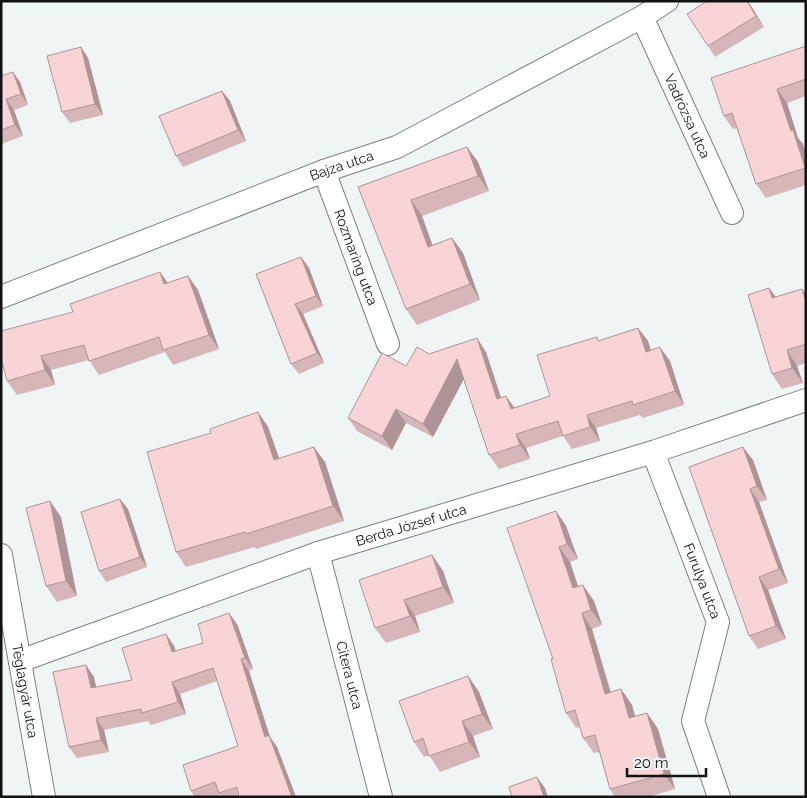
<svg xmlns="http://www.w3.org/2000/svg" width="807" height="798" viewBox="0 0 807 798" font-family="Raleway,sans-serif">
<style>
.lines{fill:none;stroke-linecap:round;stroke-linejoin:round}
.minor-casing{stroke:#7c8082;stroke-width:24}
.minor{stroke:#fff;stroke-width:22}
.wall{fill:#d6b6b9}
.shaded-wall{fill:#ae9496}
.building{fill:#f9d4d7;stroke:#ae9496}
.labels{text-anchor:middle;stroke-width:5;stroke-linejoin:round;paint-order:stroke}
.street-label{font-size:14px;fill:#111313;stroke:#eff4f5}
</style>
<rect width="100%" height="100%" fill="#eff4f5"/>
<g class="lines">
<defs>
<g id="minor">
<path id="s1" d="M642 17 732 213"/>
<path id="s2" d="M324 171 388 344"/>
<path id="s3" d="M1 297 324 171 397 147 642 17 667 1"/>
<path id="s4" d="M653 452 718 622 693 721 719 797"/>
<path id="s5" d="M318 553 381 797"/>
<path id="s6" d="M1 555 44 797"/>
<path id="s7" d="M20 661 318 553 653 452 806 400"/>
</g>
</defs>
<use href="#minor" class="minor-casing"/>
<use href="#minor" class="minor"/>
</g>
<g class="wall">
<polygon points="707,1 748,1 764,27 715,57 708,46"/>
<polygon points="806,46 806,96 787,103 798,138 803,144 806,154 806,185 766,198 756,184 737,128 733,129 724,116"/>
<polygon points="81,47 88,58 103,115 70,123 62,112"/>
<polygon points="1,70 3,75 20,82 28,105 14,110 23,136 1,144"/>
<polygon points="222,91 230,101 246,141 183,167 176,156"/>
<polygon points="467,147 478,162 489,191 422,216 432,245 452,238 463,253 480,300 417,325 406,309 358,187"/>
<polygon points="301,257 309,268 323,306 303,314 324,363 299,374 291,364 256,274"/>
<polygon points="188,276 198,290 219,349 173,365 165,352 99,375 89,360 51,370 55,385 17,395 7,381 73,312"/>
<polygon points="769,288 776,297 806,294 806,363 797,366 803,383 782,389 772,374"/>
<polygon points="638,328 648,341 651,351 670,361 684,405 643,418 640,415 596,428 600,441 572,449 563,436 526,448 530,459 499,469 489,455 464,379 433,437 406,423 392,450 357,431 348,418 406,366 429,354 486,352 501,398 514,408 550,396 600,341"/>
<polygon points="258,412 268,427 279,458 325,462 344,521 256,549 255,547 186,567 176,552 211,433"/>
<polygon points="753,460 767,500 759,502 788,583 768,590 786,639 758,649 749,636 689,467"/>
<polygon points="120,499 128,509 147,567 106,582 99,571"/>
<polygon points="556,511 566,526 578,559 570,562 578,587 594,601 602,625 592,629 611,692 621,689 632,705 635,716 647,713 658,729 675,789 648,797 615,797 610,789 599,752 594,753 583,738 580,727 576,728 566,713"/>
<polygon points="61,517 77,596 57,602 46,586"/>
<polygon points="432,555 443,571 454,603 415,616 420,632 386,643 375,628"/>
<polygon points="237,624 253,669 249,671 270,737 277,747 296,797 222,797 221,795 216,797 195,797 191,791 238,746 217,681 180,694 186,714 151,725 148,721 104,730 109,752 77,758 69,747 86,665 94,677 96,687 132,680 166,634 174,646 176,651 203,643"/>
<polygon points="468,676 479,692 493,729 473,736 480,757 440,772 429,755 424,757 414,742"/>
</g>
<g class="shaded-wall">
<polygon points="747,1 748,1 764,27 756,16"/>
<polygon points="81,47 88,58 103,115 95,104"/>
<polygon points="13,72 20,82 28,105 21,94"/>
<polygon points="777,89 787,103 798,138 803,144 806,154 806,168 795,138 791,131"/>
<polygon points="222,91 230,101 246,141 238,130"/>
<polygon points="6,99 14,110 23,136 15,125"/>
<polygon points="467,147 478,162 489,191 478,176"/>
<polygon points="411,200 422,216 439,263 428,247"/>
<polygon points="452,238 463,253 480,300 470,284"/>
<polygon points="301,257 309,268 323,306 316,296"/>
<polygon points="160,272 170,286 164,284"/>
<polygon points="188,276 198,290 219,349 209,335"/>
<polygon points="769,288 780,303 772,298"/>
<polygon points="802,289 806,294 806,301"/>
<polygon points="295,304 303,314 324,363 317,353"/>
<polygon points="638,328 648,341 656,366 646,352"/>
<polygon points="477,338 486,352 506,413 497,399"/>
<polygon points="660,347 670,361 684,405 675,391"/>
<polygon points="787,350 797,366 803,383 792,368"/>
<polygon points="41,356 51,370 55,385 45,370"/>
<polygon points="457,359 467,373 433,437 423,424"/>
<polygon points="506,396 516,410 511,409"/>
<polygon points="396,409 406,423 392,450 382,436"/>
<polygon points="258,412 268,427 285,475 274,460"/>
<polygon points="587,415 596,428 600,441 590,427"/>
<polygon points="516,434 526,448 530,459 520,445"/>
<polygon points="314,447 325,462 344,521 333,506"/>
<polygon points="743,447 753,460 767,500 757,486"/>
<polygon points="750,489 759,502 788,583 779,569"/>
<polygon points="120,499 128,509 147,567 140,557"/>
<polygon points="50,501 61,517 77,596 66,581"/>
<polygon points="556,511 566,526 578,559 567,544"/>
<polygon points="559,547 570,562 584,604 573,588"/>
<polygon points="432,555 443,571 454,603 443,587"/>
<polygon points="759,577 768,590 786,639 776,626"/>
<polygon points="583,585 594,601 602,625 591,610"/>
<polygon points="404,600 415,616 420,632 410,616"/>
<polygon points="229,613 237,624 253,669 245,658"/>
<polygon points="582,613 592,629 615,709 605,694"/>
<polygon points="166,634 174,646 180,664 172,652"/>
<polygon points="241,659 249,671 270,737 277,747 296,797 292,797 265,737"/>
<polygon points="86,665 94,677 99,700 91,688"/>
<polygon points="468,676 479,692 493,729 482,714"/>
<polygon points="172,682 180,694 186,714 178,702"/>
<polygon points="621,689 632,705 640,734 629,718"/>
<polygon points="647,713 658,729 675,789 664,774"/>
<polygon points="96,718 104,730 109,752 101,740"/>
<polygon points="462,721 473,736 480,757 469,742"/>
<polygon points="537,777 545,788 548,797 544,797"/>
</g>
<g class="building">
<polygon points="707,1 747,1 756,16 708,46 687,14"/>
<polygon points="806,46 806,79 777,89 791,131 793,130 805,168 756,184 732,113 724,116 711,78"/>
<polygon points="81,47 95,104 62,112 47,56"/>
<polygon points="13,72 21,94 6,99 15,125 1,130 1,76"/>
<polygon points="222,91 238,130 176,156 159,116"/>
<polygon points="467,147 478,176 411,200 428,247 452,238 470,284 406,309 358,187"/>
<polygon points="301,257 316,296 295,304 317,353 291,364 256,274"/>
<polygon points="160,272 164,284 188,276 209,335 163,350 159,337 89,361 84,345 41,356 45,370 7,381 1,358 1,331 73,312 70,304"/>
<polygon points="769,288 772,298 802,289 806,301 806,344 787,350 792,368 772,374 748,295"/>
<polygon points="638,328 646,352 660,347 675,391 633,405 632,401 587,415 590,427 563,436 558,421 516,434 520,445 489,455 457,359 423,424 396,409 382,436 348,418 382,353 406,366 417,347 429,354 477,338 497,399 506,396 511,409 550,396 537,355 597,337 598,341"/>
<polygon points="258,412 274,460 314,447 333,506 246,534 245,532 176,552 147,452 211,433 210,429"/>
<polygon points="743,447 757,486 750,489 779,569 759,577 776,626 749,636 689,467"/>
<polygon points="120,499 140,557 99,571 81,512"/>
<polygon points="50,501 66,581 46,586 26,508"/>
<polygon points="556,511 567,544 559,547 573,588 583,585 591,610 582,613 605,694 621,689 629,718 647,713 664,774 610,789 595,735 583,738 575,710 566,713 551,659 553,659 507,528"/>
<polygon points="432,555 443,587 404,600 410,616 375,628 359,580"/>
<polygon points="229,613 245,658 241,659 265,737 269,735 292,797 239,797 237,787 219,793 215,782 191,791 183,765 238,746 213,668 172,682 178,702 142,713 141,709 96,718 101,740 69,747 53,672 86,665 91,688 132,680 122,648 166,634 172,652 203,643 198,624"/>
<polygon points="468,676 482,714 462,721 469,742 429,756 423,738 414,742 399,701"/>
<polygon points="537,777 544,797 512,797 509,787"/>
</g>
<g class="labels">
<g class="street-label">
<text dy="5" stroke="none"><textPath href="#s1" startOffset="109">Vadrózsa utca</textPath></text>
<text dy="5" stroke="none"><textPath href="#s3" startOffset="365">Bajza utca</textPath></text>
<text dy="5" stroke="none"><textPath href="#s2" startOffset="92">Rozmaring utca</textPath></text>
<text dy="5" stroke="none"><textPath href="#s7" startOffset="414">Berda József utca</textPath></text>
<text dy="5" stroke="none"><textPath href="#s4" startOffset="138">Furulya utca</textPath></text>
<text dy="5" stroke="none"><textPath href="#s5" startOffset="126">Citera utca</textPath></text>
<text dy="5" stroke="none"><textPath href="#s6" startOffset="138">Téglagyár utca</textPath></text>
</g>
</g>
<rect width="807" height="798" fill="none" stroke="#111313" stroke-width="5"/>
<path d="M627 768v8h79v-8" fill="none" stroke="#111313" stroke-width="2.5"/>
<text x="634" y="768" font-size="15" fill="#111313" stroke="#eff4f5" stroke-width="4" paint-order="stroke">20 m</text>
</svg>
